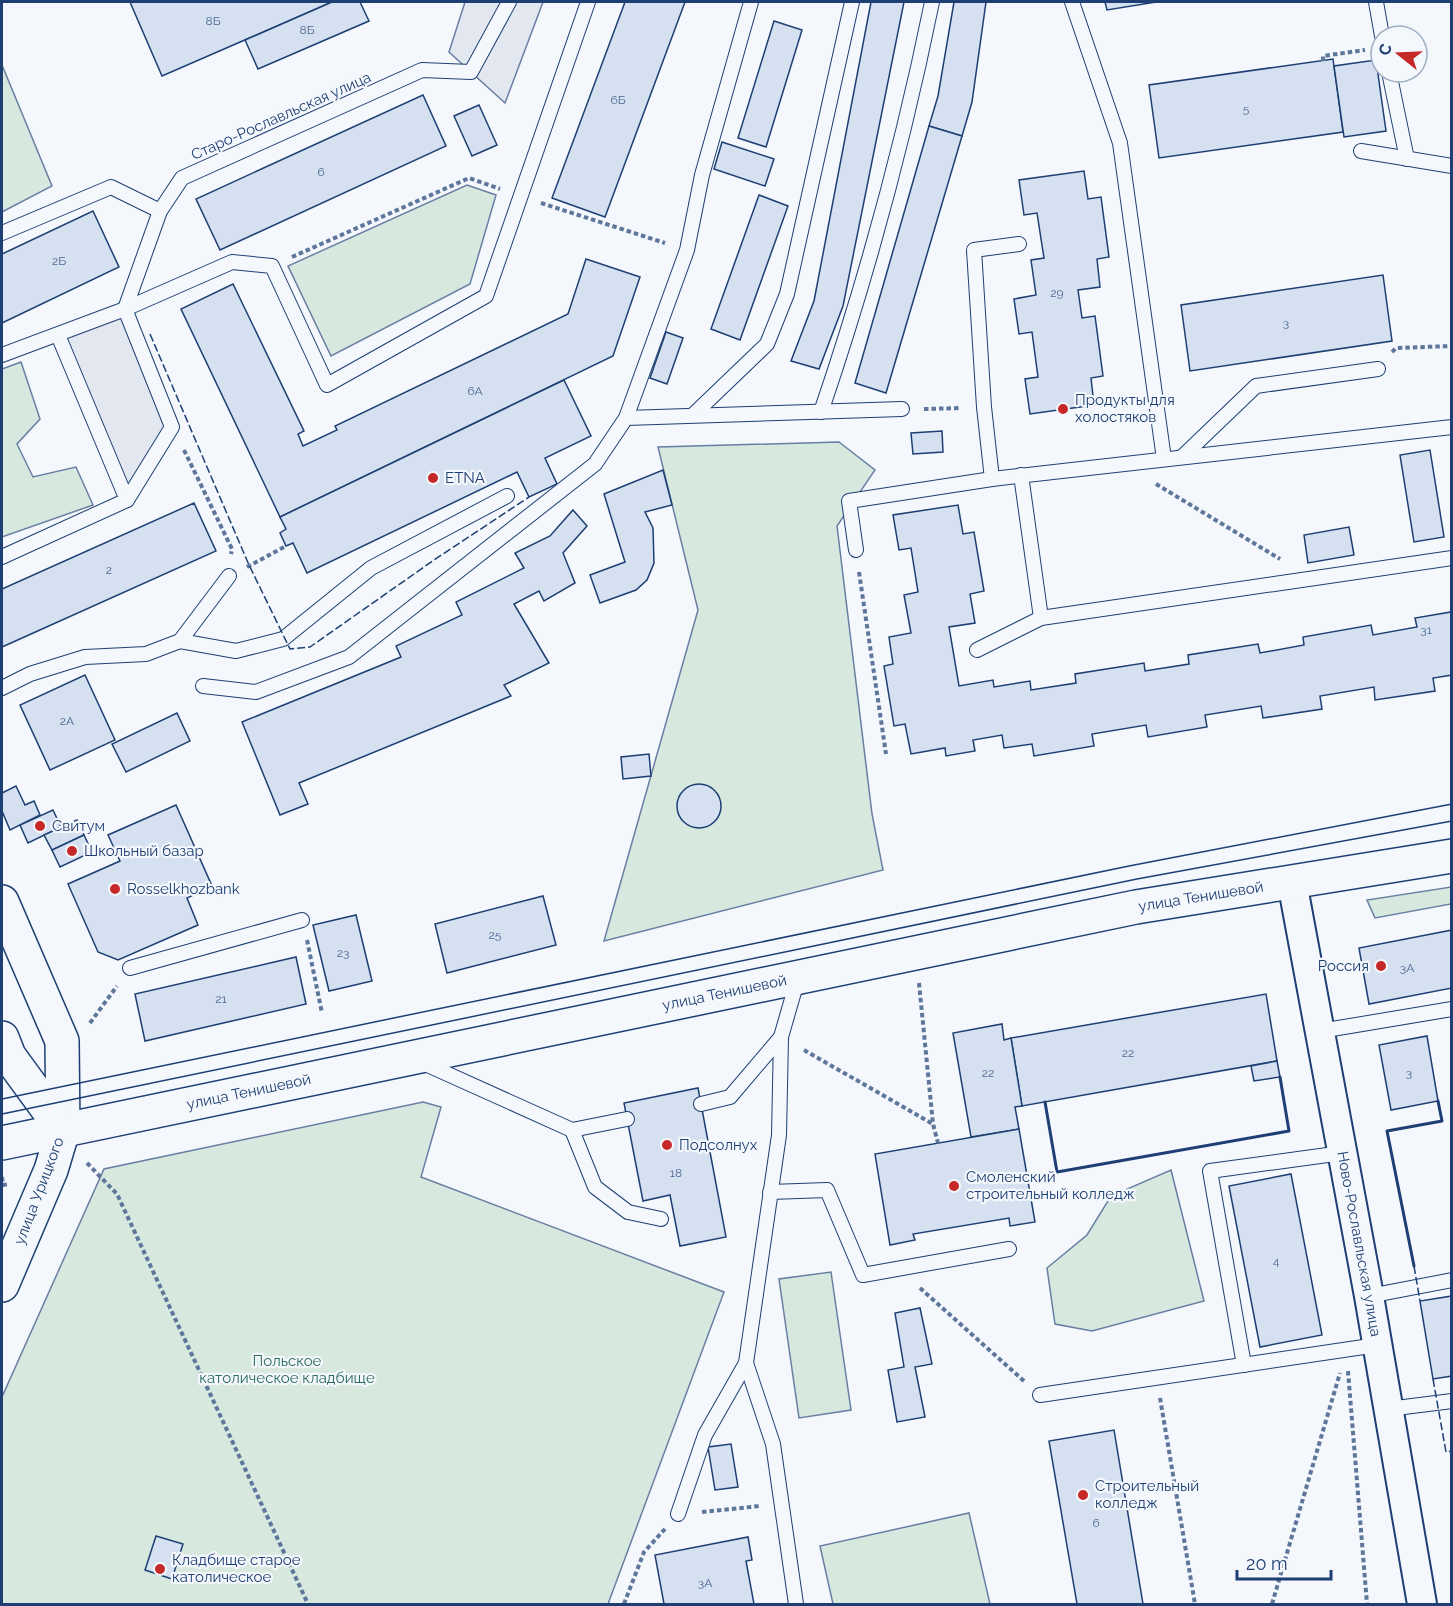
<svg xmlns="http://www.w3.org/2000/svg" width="1453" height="1606" viewBox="0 0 1453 1606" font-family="Raleway,sans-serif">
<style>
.green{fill:#d7e8df;stroke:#687fa3;stroke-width:1.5}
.parking{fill:#e3e8f0;stroke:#687fa3;stroke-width:1.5}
.building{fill:#d5e0f0;stroke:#1d3f73;stroke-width:1.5}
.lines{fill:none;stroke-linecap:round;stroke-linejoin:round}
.lane-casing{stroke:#1d3f73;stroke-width:16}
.street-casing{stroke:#1d3f73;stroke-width:32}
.secondary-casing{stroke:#1d3f73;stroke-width:36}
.primary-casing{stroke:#1d3f73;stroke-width:36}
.path{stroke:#5e769c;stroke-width:4;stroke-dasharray:4.5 3;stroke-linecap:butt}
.lane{stroke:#f4f7fb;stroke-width:14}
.street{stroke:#f4f7fb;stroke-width:28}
.secondary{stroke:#f4f7fb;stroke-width:33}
.primary{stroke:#f4f7fb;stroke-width:33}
.tram{stroke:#1d3f73;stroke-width:1.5}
.fence{stroke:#1d3f73;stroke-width:1.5;stroke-dasharray:8 3;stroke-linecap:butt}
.wall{stroke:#1d3f73;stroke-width:3}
.poi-dot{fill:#c62828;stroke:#f4f7fb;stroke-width:2}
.labels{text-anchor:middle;stroke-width:4.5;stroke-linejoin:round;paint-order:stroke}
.number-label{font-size:12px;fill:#4b6792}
.street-label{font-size:15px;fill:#1d3f73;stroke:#f4f7fb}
.poi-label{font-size:15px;fill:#1d3f73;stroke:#f4f7fb;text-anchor:start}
.park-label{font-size:15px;fill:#2c6c60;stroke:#f4f7fb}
</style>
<rect width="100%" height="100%" fill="#f4f7fb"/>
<g class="green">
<polygon points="2,65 52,186 2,212"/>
<polygon points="467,185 496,195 470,284 331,356 288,266"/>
<polygon points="21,362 40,419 17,444 33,477 76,467 93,505 2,537 2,369"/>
<polygon points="839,442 875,470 837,526 872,814 883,870 604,941 698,610 658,447"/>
<polygon points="1451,887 1451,904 1375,918 1367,900"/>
<polygon points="423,1102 441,1107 421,1177 724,1292 608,1604 2,1604 2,1397 104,1169"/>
<polygon points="1171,1170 1204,1301 1092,1331 1055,1324 1047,1268 1087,1235 1111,1196"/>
<polygon points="831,1272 851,1410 799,1418 779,1279"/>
<polygon points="969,1513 990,1604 833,1604 820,1546"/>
</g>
<g class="parking">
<polygon points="465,2 543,2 505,103 449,52"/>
<polygon points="125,309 172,427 127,500 58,335"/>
</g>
<g class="building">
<polygon points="130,2 332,2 162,76"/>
<polygon points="332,2 360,2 369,21 258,69 245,40"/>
<polygon points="625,2 685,2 605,217 552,198"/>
<polygon points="871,2 904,2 843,306 819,369 791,361 814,301"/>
<polygon points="954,2 986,2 972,102 962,136 929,126 938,96"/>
<polygon points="1105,2 1156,2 1107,10"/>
<polygon points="774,21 802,30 766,147 738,138"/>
<polygon points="1333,59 1343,132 1159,158 1149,85"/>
<polygon points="1376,60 1386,131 1344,137 1334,66"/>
<polygon points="423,95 446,146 220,250 196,199"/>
<polygon points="479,105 497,145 472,156 454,116"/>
<polygon points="929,126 962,136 886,393 855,383"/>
<polygon points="722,142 774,159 765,186 714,169"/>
<polygon points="1084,171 1088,199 1101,197 1109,257 1097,259 1100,287 1078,290 1082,318 1095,316 1103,376 1091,378 1094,405 1030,414 1025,379 1038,377 1032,332 1019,334 1014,299 1036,295 1031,260 1044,258 1037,213 1024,215 1019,180"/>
<polygon points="759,195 788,206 740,340 711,329"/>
<polygon points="93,211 119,267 2,323 2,254"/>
<polygon points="586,259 640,277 613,356 280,517 181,309 233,284 304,431 298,434 303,446 337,430 335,426 568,314"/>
<polygon points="1383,275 1392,341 1190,371 1181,305"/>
<polygon points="666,332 683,338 667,384 650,378"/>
<polygon points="564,380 591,436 545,458 557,484 529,497 517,472 307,573 293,543 286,546 280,533 286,529 280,517"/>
<polygon points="942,431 943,452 913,454 911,433"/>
<polygon points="1430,450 1444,537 1414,542 1400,455"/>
<polygon points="663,470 672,505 645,512 653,528 654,563 647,580 636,590 600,603 590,575 625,562 604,494"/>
<polygon points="194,503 216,551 2,647 2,589"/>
<polygon points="958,505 963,534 974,532 984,591 970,594 975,623 949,627 959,686 993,680 994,687 1030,681 1031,690 1076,683 1075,674 1144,663 1145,671 1189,664 1188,655 1258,644 1260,653 1304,645 1303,637 1371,625 1373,635 1417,627 1415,618 1451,612 1452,675 1433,678 1435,691 1375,700 1374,687 1320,696 1322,709 1263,718 1261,706 1205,715 1207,727 1148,737 1146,725 1092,734 1094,746 1034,756 1032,744 1004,748 1002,735 973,740 975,751 946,756 945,748 911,754 905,724 894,726 884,666 893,664 889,637 911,633 904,595 918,592 911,548 899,550 893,515"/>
<polygon points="573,510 587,526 563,553 575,583 544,601 539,591 514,604 549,663 504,685 511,696 299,783 308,804 280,815 242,722 401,657 396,646 462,615 456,602 524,568 515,553 550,536"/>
<polygon points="1349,527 1354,555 1308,563 1304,535"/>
<polygon points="85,675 115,740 50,770 20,705"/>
<polygon points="177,713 190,741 126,772 112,744"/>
<polygon points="649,754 651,776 623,779 621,757"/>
<circle cx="699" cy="806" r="22"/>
<polygon points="16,786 25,805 34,801 40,815 10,830 2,811 2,793"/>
<polygon points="176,805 212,886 187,898 198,925 118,960 98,952 68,884 120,861 108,835"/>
<polygon points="53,810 61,827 28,843 20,825"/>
<polygon points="77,820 84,835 52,850 44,835"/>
<polygon points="84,835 92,852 60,867 52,850"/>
<polygon points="543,896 556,945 447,973 435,924"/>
<polygon points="356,915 372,981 329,991 313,925"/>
<polygon points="1452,930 1452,988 1369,1004 1359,948"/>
<polygon points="296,957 306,1004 145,1041 135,994"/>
<polygon points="1266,994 1277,1061 1022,1106 1011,1038"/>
<polygon points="1002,1024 1004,1040 1011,1038 1022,1106 1015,1107 1019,1129 971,1137 953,1033"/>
<polygon points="1427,1036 1438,1101 1391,1110 1379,1045"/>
<polygon points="1277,1061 1280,1077 1254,1081 1251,1066"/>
<polygon points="698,1088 726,1237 680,1246 670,1195 643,1201 624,1103"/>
<polygon points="1019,1129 1035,1222 1010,1226 1009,1218 913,1234 915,1240 890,1245 875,1154"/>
<polygon points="1291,1174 1322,1335 1260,1347 1229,1186"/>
<polygon points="1452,1296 1452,1376 1433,1379 1420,1301"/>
<polygon points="920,1308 932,1364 915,1367 925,1417 897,1422 888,1370 904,1367 895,1313"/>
<polygon points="1114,1430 1143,1604 1077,1604 1049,1441"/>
<polygon points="731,1444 738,1487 715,1490 708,1447"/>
<polygon points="156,1536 183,1544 172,1579 145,1570"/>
<polygon points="748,1537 752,1560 746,1561 754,1604 664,1604 655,1555"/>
</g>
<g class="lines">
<defs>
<g id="lane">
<polyline points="1072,2 1120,143 1164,459"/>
<polyline points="1376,2 1382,36"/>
<polyline points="1389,72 1407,159"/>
<polyline points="1361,151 1452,166"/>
<polyline points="2,233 111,187 160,211"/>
<polyline points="1019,244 974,250 984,407 992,479 1452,427"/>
<polyline points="58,335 127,500"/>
<polyline points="2,355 125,309 232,262 272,266 327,385 486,296 588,2"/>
<path d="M821 412C867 277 904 140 932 2"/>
<polyline points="693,415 767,344 787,294 852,2"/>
<polyline points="626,418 902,409"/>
<polyline points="1182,457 1256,386 1378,369"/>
<polyline points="1021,475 1041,618"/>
<polyline points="856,550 849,501 992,479"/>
<polyline points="2,557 127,500 172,427 125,309 160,211 182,178 422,70 471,72 509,2"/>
<polyline points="180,641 236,651 283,639 371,568 507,496"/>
<polyline points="977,650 1041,618 1452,558"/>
<polyline points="203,686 256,692 349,657 595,464 626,418 687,250 702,175 751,2"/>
<polyline points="2,688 30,674 85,657 146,654 180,641 229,576"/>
<polyline points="130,968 302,920"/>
<polyline points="1320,1031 1452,1009"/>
<polyline points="421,1062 572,1130 627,1119"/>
<polyline points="701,1104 730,1097 781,1037"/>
<polyline points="572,1130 595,1187 628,1212 661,1219"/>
<polyline points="770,1192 827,1190 863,1275 1009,1249"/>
<polyline points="1369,1296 1452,1280"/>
<polyline points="746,1363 773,1444 796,1604"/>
<polyline points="1244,1365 1210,1171 1342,1153"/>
<polyline points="1040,1395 1377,1345"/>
<polyline points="1388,1409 1452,1401"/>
<polyline points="678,1514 705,1435 746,1363 779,1135 781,1037 798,978"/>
</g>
<g id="street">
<path id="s1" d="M1292 882 1369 1296 1422 1604"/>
</g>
<g id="secondary">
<polyline points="2,902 62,1041 63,1130 51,1170 2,1285"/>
<polyline points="2,1038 9,1056 63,1130"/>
</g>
<g id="primary">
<path id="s2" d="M2 1143 1136 907 1452 856"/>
</g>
</defs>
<use href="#lane" class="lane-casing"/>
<use href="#street" class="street-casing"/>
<use href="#secondary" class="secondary-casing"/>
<use href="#primary" class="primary-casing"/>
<g class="path">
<polyline points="1323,61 1323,56 1365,50"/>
<polyline points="541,203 665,243"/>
<polyline points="292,257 469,178 500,189"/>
<polyline points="1392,352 1396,348 1452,346"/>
<polyline points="924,409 961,408"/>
<polyline points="184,450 232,549 231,554"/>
<polyline points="1156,484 1280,559"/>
<polyline points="247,567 286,546"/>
<polyline points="859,572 886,754"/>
<polyline points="307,940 322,1013"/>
<polyline points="919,983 933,1124 938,1143"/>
<polyline points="90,1023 117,986"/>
<polyline points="804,1050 933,1124"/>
<polyline points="87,1163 117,1194 308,1604"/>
<polyline points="2,1177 3,1185 9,1184"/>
<polyline points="920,1288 1024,1381"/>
<polyline points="1348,1371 1367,1604"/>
<polyline points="1160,1398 1195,1604"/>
<polyline points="702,1512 760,1506"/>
<polyline points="624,1604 644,1552 665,1529"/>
<polyline points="1272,1604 1340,1373"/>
</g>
<use href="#lane" class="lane"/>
<use href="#street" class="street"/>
<use href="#secondary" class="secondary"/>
<use href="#primary" class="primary"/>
<g class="tram">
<polyline points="2,1099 1129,866 1452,804"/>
<polyline points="2,1114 1137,879 1452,821"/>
</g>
<g class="fence">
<polyline points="150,334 249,565 290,649 310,647 434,560 529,497"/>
<polyline points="1414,1266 1420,1301"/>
<polyline points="1433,1379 1446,1452 1452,1451"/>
</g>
<g class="wall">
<polyline points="1045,1102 1057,1172 1289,1131 1280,1077"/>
<polyline points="1414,1266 1387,1131 1442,1121 1438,1101"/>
</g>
</g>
<g class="poi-dot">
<circle cx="1063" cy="409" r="6"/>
<circle cx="433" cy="478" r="6"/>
<circle cx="40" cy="826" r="6"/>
<circle cx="72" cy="851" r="6"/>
<circle cx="115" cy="889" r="6"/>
<circle cx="1381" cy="966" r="6"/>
<circle cx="667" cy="1145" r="6"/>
<circle cx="954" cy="1186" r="6"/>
<circle cx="1083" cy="1495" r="6"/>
<circle cx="160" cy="1569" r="6"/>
</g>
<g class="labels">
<g class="number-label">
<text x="213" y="25">8Б</text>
<text x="307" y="34">8Б</text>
<text x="618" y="104">6Б</text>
<text x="1246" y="113">5</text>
<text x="321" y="176">6</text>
<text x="59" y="265">2Б</text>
<text x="1057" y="297">29</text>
<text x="1286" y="327">3</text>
<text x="475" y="395">6А</text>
<text x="109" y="574">2</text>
<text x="1426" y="634">31</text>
<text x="67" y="725">2А</text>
<text x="495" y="939">25</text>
<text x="343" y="957">23</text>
<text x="1407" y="972">3А</text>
<text x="221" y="1003">21</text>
<text x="1128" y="1057">22</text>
<text x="988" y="1077">22</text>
<text x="1409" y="1077">3</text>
<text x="676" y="1177">18</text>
<text x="1276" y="1265">4</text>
<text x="1096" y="1527">6</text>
<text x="705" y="1587">3А</text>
</g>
<g class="street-label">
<text transform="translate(281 116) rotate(-24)" y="5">Старо-Рославльская улица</text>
<text dy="5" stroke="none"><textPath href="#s2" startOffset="1224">улица Тенишевой</textPath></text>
<text dy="5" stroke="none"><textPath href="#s2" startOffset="738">улица Тенишевой</textPath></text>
<text dy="5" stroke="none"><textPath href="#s2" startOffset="252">улица Тенишевой</textPath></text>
<text transform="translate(39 1191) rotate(-69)" y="5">улица Урицкого</text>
<text dy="5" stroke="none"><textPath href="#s1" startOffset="368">Ново-Рославльская улица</textPath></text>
</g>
<g class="poi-label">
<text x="1075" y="405">Продукты для<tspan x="1075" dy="17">холостяков</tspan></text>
<text x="445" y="483">ETNA</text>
<text x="52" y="831">Свитум</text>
<text x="84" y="856">Школьный базар</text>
<text x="127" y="894">Rosselkhozbank</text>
<text x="1369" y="971" text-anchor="end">Россия</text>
<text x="679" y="1150">Подсолнух</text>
<text x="966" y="1182">Смоленский<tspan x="966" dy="17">строительный колледж</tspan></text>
<text x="1095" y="1491">Строительный<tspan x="1095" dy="17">колледж</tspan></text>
<text x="172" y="1565">Кладбище старое<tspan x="172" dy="17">католическое</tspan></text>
</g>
<g class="park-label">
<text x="287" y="1366">Польское<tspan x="287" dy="17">католическое кладбище</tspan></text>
</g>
</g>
<rect width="1453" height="1606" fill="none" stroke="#1d3f73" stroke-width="6"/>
<g transform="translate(1399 54) rotate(288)"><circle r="28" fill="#f4f7fb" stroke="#9eadc5" stroke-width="1.5"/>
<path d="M0-4.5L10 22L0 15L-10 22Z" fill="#c62828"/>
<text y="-9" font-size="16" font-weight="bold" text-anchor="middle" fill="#1d3f73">С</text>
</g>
<path d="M1237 1570v9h94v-9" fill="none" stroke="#1d3f73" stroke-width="3"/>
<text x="1246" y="1570" font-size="18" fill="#1d3f73" stroke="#f4f7fb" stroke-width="4.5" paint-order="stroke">20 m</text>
</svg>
